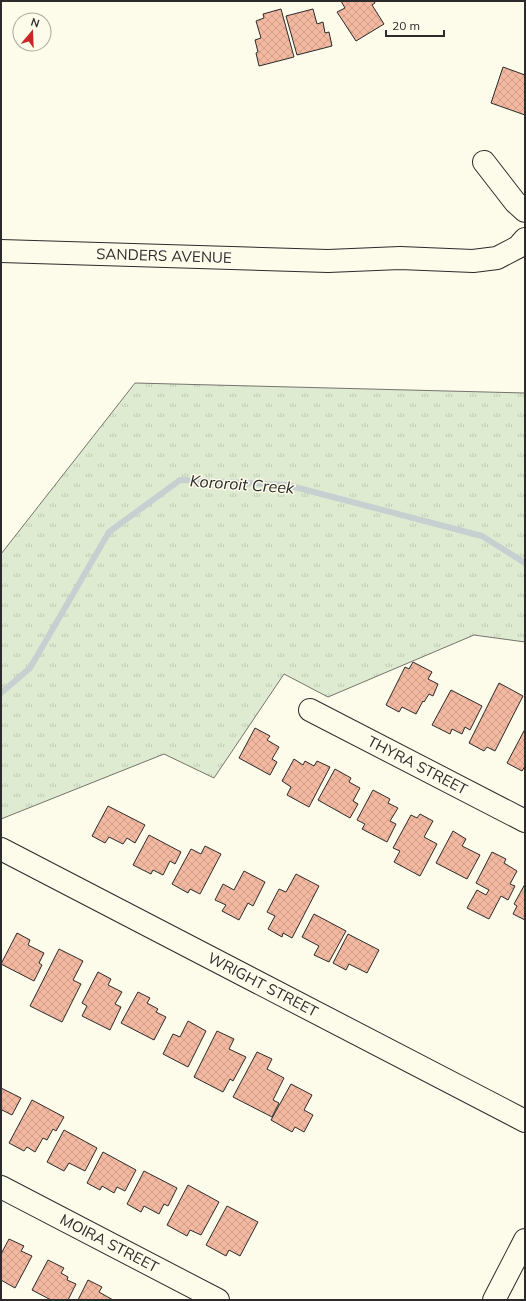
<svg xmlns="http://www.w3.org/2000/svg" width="526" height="1301" viewBox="0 0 526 1301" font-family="Mulish,sans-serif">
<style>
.park{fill:url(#park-tufts);stroke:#74746e}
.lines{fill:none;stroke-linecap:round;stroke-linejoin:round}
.stream{stroke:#c7d0d0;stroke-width:6}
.building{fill:url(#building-cross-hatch);stroke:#2b2b2b}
.minor-casing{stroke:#2b2b2b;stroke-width:24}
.minor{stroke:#fdfbea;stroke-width:22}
.labels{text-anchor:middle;stroke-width:3;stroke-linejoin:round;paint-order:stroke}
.street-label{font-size:15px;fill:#2b2b2b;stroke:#fdfbea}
.water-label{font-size:16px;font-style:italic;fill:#2b2b2b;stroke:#fdfbea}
</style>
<defs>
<pattern id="park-tufts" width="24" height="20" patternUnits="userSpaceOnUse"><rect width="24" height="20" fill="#deebd1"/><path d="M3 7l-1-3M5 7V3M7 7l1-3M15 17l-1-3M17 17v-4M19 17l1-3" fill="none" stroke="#bfcab4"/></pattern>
<pattern id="building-cross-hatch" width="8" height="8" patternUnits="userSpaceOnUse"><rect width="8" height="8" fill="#f2b8a0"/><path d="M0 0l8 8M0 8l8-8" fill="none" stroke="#d09e8a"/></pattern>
</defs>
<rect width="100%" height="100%" fill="#fdfbea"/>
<polygon class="park" points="135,383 525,393 525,642 474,635 328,697 284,674 214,778 164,754 1,819 1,554"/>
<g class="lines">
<polyline class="stream" points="1,693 30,668 109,532 180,480 287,485 482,536 525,563"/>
</g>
<g class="building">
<polygon points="341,1 374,1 375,3 372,5 384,24 356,41 337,12 345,8"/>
<polygon points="281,9 294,57 259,66 256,53 258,52 255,40 261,38 256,21 264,18 263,14"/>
<polygon points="313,9 317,24 323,22 325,33 329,32 332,46 297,55 286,16"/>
<polygon points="503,67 525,75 525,115 491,103"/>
<polygon points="413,662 432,672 428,679 438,684 433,696 429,694 424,702 423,701 416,714 402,707 399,712 386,705 405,667 409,669"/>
<polygon points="499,683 523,696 495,751 487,747 484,751 469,743"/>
<polygon points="451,690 482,706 470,730 465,727 462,734 452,729 450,734 432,725"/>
<polygon points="255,728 270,736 267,740 279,747 272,759 277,762 270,775 239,758"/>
<polygon points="525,729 525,766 522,771 507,763"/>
<polygon points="294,759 303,765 305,761 314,766 317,761 330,767 309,807 287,795 291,787 282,781"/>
<polygon points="335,769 351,778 349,782 360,788 353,801 358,804 350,818 318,800"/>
<polygon points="373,790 390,799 388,803 398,808 390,821 396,824 387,842 362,829 365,824 357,820"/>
<polygon points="108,806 145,825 135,843 127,838 123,844 109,837 105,843 92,836"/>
<polygon points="420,814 433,821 424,837 437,844 420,876 394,862 400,851 393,848 411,815 417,818"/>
<polygon points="453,831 466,839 462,846 480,855 467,879 436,863"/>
<polygon points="149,835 181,852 175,864 170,861 163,875 153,870 151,874 133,865"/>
<polygon points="205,846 221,854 200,894 190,889 188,893 172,884 191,849 201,854"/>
<polygon points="492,852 506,859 504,863 517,871 510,884 515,886 508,900 501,896 489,919 467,908 477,890 486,895 489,890 476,883"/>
<polygon points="244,871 265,882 253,906 248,903 239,920 222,911 226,905 215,900 223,884 234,890"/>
<polygon points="296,874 319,886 292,938 283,933 282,937 268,929 275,916 267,912 279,889 286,892"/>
<polygon points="525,884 525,920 513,914 517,906 514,904"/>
<polygon points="314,914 346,931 329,962 314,955 319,946 302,937"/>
<polygon points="17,933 30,940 28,945 44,953 39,963 42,965 34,981 1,964"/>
<polygon points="348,934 379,950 367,973 349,964 346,970 333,963"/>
<polygon points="59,949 83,961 73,980 81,984 62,1022 30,1006"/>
<polygon points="98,972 111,979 108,985 122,992 115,1004 121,1007 110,1030 82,1016 87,1006 82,1003"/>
<polygon points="138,992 150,998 147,1003 158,1009 156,1012 166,1017 154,1040 121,1023"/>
<polygon points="188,1021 206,1031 188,1067 163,1054 173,1034 180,1037"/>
<polygon points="217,1031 234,1039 229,1049 246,1057 233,1081 230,1079 223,1092 194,1077"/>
<polygon points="257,1052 272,1059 267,1069 284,1078 273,1100 279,1103 272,1117 233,1097"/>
<polygon points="291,1084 312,1095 304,1110 313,1115 304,1132 295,1127 292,1132 271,1120"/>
<polygon points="1,1088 21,1098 12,1115 2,1110 1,1112"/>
<polygon points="32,1100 64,1117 56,1131 53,1129 47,1140 43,1138 35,1152 27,1147 24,1151 9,1143"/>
<polygon points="64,1130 97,1148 85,1171 69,1163 64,1171 47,1162"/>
<polygon points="103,1152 136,1170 125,1191 117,1187 114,1193 102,1186 100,1190 87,1183"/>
<polygon points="144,1171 177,1188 168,1206 164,1204 159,1214 144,1206 141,1212 127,1204"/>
<polygon points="188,1185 219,1202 201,1235 190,1230 187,1236 167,1225"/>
<polygon points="227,1206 258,1222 240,1256 229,1250 226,1256 206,1245"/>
<polygon points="9,1239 24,1246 21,1251 32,1256 15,1288 1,1280 1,1254"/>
<polygon points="48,1260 64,1268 61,1273 68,1277 67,1280 76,1284 68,1300 51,1300 32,1290"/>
<polygon points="88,1280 102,1287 99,1292 113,1300 78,1300"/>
</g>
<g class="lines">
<defs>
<g id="minor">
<polyline points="484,162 515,202 525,211"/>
<path id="s1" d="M1 251 328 261 400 258 473 261 497 258 518 247 525 239"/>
<path id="s2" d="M310 710 525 821"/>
<path id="s3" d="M1 849 525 1121"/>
<path id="s4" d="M1 1187 218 1300"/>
<polyline points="494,1300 525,1240"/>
</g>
</defs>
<use href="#minor" class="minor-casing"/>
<use href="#minor" class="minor"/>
</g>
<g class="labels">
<g class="street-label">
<text dy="5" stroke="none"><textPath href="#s1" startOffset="163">SANDERS AVENUE</textPath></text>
<text dy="5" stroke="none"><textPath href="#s2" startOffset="121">THYRA STREET</textPath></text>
<text dy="5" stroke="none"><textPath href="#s3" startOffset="295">WRIGHT STREET</textPath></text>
<text dy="5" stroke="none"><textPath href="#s4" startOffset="122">MOIRA STREET</textPath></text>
</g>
<g class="water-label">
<text transform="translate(242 484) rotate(4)" y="6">Kororoit Creek</text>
</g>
</g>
<rect width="526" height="1301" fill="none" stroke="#2b2b2b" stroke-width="4"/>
<g transform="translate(32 32) rotate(19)"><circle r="19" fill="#fdfbea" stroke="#a9a89e"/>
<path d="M0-3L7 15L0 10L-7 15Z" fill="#c62828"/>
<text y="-6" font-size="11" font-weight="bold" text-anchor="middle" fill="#2b2b2b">N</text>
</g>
<path d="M386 30v6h58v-6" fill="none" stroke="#2b2b2b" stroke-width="2"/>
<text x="392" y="30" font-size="12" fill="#2b2b2b" stroke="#fdfbea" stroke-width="3" paint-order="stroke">20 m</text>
</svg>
